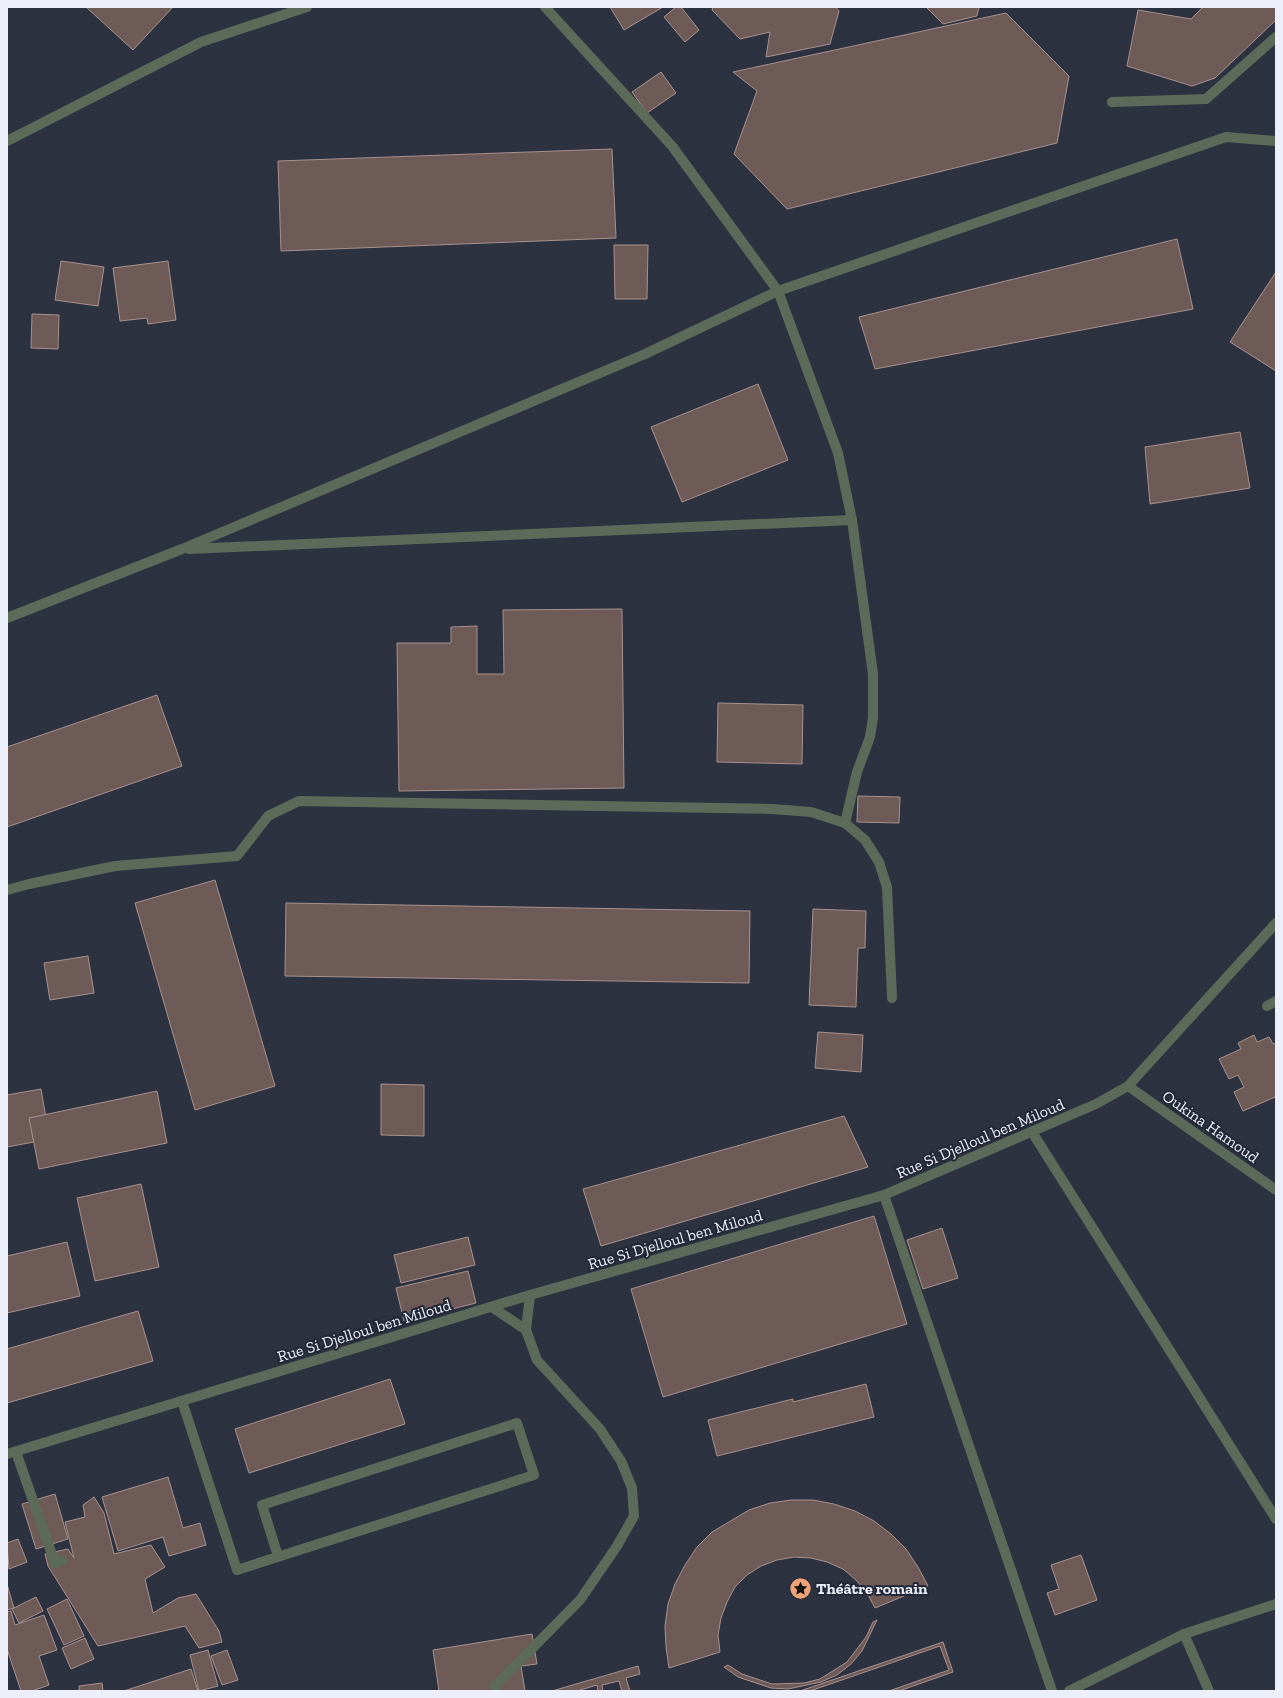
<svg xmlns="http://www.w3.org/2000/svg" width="1283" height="1698" viewBox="0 0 1283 1698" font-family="'Zilla Slab',serif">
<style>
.building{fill:#6e5a57;stroke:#a9928f}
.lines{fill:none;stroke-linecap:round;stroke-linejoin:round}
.service{stroke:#5c6b59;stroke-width:10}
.minor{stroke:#5c6b59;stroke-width:10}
.labels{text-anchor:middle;stroke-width:4;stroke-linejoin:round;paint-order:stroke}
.street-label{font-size:16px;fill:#eceff9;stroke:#232837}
.poi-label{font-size:16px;font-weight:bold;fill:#eceff9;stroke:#232837;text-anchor:start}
</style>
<rect width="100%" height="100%" fill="#2d3241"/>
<g class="building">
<polygon points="86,7 173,7 133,50"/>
<polygon points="610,7 663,7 624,30"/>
<polygon points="676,7 681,7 699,30 685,42 664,17"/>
<polygon points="713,7 836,7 839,11 830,44 766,57 770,32 740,39 712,10"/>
<polygon points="926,7 979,7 977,16 943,24"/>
<polygon points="1203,7 1276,7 1276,20 1215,78 1192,86 1127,66 1138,10 1191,19"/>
<polygon points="1006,13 1069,76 1057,143 787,209 734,154 757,91 733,72"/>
<polygon points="661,72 676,93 647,113 632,92"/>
<polygon points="612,149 616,238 281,251 278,161"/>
<polygon points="1177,239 1193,309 875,369 859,317"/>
<polygon points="614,245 648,245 647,299 615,299"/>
<polygon points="61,261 104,267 98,306 55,300"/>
<polygon points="168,261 176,320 148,324 147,318 120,321 113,268"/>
<polygon points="1276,272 1276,371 1230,342"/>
<polygon points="32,314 59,315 58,349 31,348"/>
<polygon points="758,384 788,460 682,502 651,427"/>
<polygon points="1240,432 1250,488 1150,504 1145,447"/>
<polygon points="622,609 624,788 399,791 397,643 451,643 451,627 477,626 477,674 504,674 503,610"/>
<polygon points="157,695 182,766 7,827 7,747"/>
<polygon points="718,703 803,705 802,764 717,762"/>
<polygon points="858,796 900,797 899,823 857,822"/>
<polygon points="215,880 275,1086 195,1110 135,903"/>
<polygon points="286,903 750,911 749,983 285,976"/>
<polygon points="813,909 866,911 865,948 858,948 856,1007 809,1005"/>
<polygon points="88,956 94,993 50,1000 44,963"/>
<polygon points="818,1032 863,1035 861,1072 815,1068"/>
<polygon points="1254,1035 1257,1042 1269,1037 1273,1044 1276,1043 1276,1099 1275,1097 1243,1111 1234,1092 1244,1087 1238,1075 1229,1079 1219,1059 1241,1049 1238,1043"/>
<polygon points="381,1084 424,1085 424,1136 381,1135"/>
<polygon points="41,1089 48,1130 32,1133 34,1142 7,1147 7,1095"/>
<polygon points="157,1091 167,1143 39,1169 29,1118"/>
<polygon points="844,1116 868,1167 601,1246 583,1189"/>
<polygon points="141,1184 159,1267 95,1281 77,1198"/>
<polygon points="874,1216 907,1324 663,1397 631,1289"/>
<polygon points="942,1228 958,1278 923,1289 907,1240"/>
<polygon points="468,1237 475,1265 401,1283 394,1255"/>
<polygon points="67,1242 80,1296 7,1313 7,1256"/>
<polygon points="468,1271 476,1303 404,1321 396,1288"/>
<polygon points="138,1311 153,1361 7,1403 7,1349"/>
<polygon points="390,1379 405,1424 249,1473 235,1429"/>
<polygon points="866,1384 874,1417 717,1456 708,1420 793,1399 793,1402"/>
<polygon points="168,1477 183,1528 200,1523 206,1545 169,1556 163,1537 118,1551 102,1497"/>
<polygon points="55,1494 68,1539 36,1549 22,1504"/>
<polygon points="94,1497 104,1513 114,1554 151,1545 165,1567 145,1579 153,1613 178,1598 196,1594 219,1631 222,1642 199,1648 185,1626 98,1646 48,1566 45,1554 68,1549 74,1558 65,1522 85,1517 83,1505"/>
<polygon points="791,1500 813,1500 834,1504 855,1511 874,1521 891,1534 906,1549 918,1567 928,1586 875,1608 867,1593 856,1580 843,1569 827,1562 811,1558 794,1557 777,1560 761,1566 747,1575 735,1587 727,1602 721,1618 718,1635 720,1652 669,1668 666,1647 665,1626 668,1604 675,1584 685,1565 697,1547 712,1532 749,1510 770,1503"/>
<polygon points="18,1539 27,1562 9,1569 7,1543"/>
<polygon points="1081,1555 1097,1600 1055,1615 1047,1593 1059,1589 1051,1565"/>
<polygon points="7,1584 14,1608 7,1610"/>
<polygon points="36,1597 43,1611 19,1623 12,1609"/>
<polygon points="67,1599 84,1636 64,1645 47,1609"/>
<polygon points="11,1611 15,1625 44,1615 57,1650 39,1656 49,1685 32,1691 21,1691 7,1649 7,1612"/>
<polygon points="877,1620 862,1651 851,1664 837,1675 821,1682 788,1689 771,1688 738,1677 724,1667 728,1665 742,1674 772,1684 804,1683 820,1679 847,1662 866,1637 873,1622"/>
<polygon points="532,1634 537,1664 521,1666 525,1691 439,1691 433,1650"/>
<polygon points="85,1638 94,1659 71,1669 62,1648"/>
<polygon points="943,1642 953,1672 899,1691 889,1691 949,1670 940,1646 810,1691 800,1691"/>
<polygon points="208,1650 218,1686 199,1691 190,1655"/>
<polygon points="227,1650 238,1680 222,1685 211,1656"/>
<polygon points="638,1666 640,1674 626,1678 630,1691 622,1691 619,1681 602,1685 603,1691 598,1691 597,1685 577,1691 552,1691"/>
<polygon points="191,1669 198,1691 124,1691"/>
<polygon points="102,1683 103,1691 79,1691 79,1686"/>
</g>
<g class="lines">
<g class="service">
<polyline points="545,7 672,146 778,291 838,453 852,520 873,674 873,718 870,737 857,772 845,823"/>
<polyline points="1112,102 1206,99 1276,37"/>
<polyline points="7,141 201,42 307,7"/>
<polyline points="189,549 852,520"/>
<polyline points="7,618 182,549 645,354 778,291 1226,137 1276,141"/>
<polyline points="7,890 29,884 115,866 237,856 268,816 299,801 772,809 811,812 845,823 865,840 879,862 887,887 892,998"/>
</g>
<g class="minor">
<polyline points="1267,1006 1276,1001"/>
<polyline points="1128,1086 1276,1190"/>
<polyline points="1032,1132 1276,1519"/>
<polyline points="884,1195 1052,1691"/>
<polyline points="492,1307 526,1330"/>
<polyline points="182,1401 237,1570 534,1475 517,1423 262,1505 278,1556"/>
<polyline points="16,1452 55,1563 62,1561"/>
<polyline points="7,1454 530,1295 884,1195 1096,1104 1128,1086 1276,923"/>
<polyline points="1184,1634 1209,1691"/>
<polyline points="496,1691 495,1686 580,1600 617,1546 634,1516 632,1488 621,1461 600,1429 537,1360 526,1330 530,1295"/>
<polyline points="1069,1691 1184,1634 1276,1604"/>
</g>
</g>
<defs>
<symbol id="sight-disc" viewBox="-11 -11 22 22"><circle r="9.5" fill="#f0a378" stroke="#232837"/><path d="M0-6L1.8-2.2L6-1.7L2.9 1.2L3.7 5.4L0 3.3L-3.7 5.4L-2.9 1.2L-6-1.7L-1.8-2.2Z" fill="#111"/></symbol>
</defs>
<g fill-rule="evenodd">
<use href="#sight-disc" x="788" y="1576" width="25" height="25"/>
</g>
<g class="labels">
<g class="street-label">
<text transform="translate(1211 1126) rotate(35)" y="6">Oukina Hamoud</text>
<text transform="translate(980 1138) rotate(-23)" y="6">Rue Si Djelloul ben Miloud</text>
<text transform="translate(675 1239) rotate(-16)" y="6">Rue Si Djelloul ben Miloud</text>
<text transform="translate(364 1330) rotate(-17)" y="6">Rue Si Djelloul ben Miloud</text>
</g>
<g class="poi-label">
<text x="816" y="1594">Théâtre romain</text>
</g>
</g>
<rect width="1283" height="1698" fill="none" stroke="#eceff9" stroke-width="16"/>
</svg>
